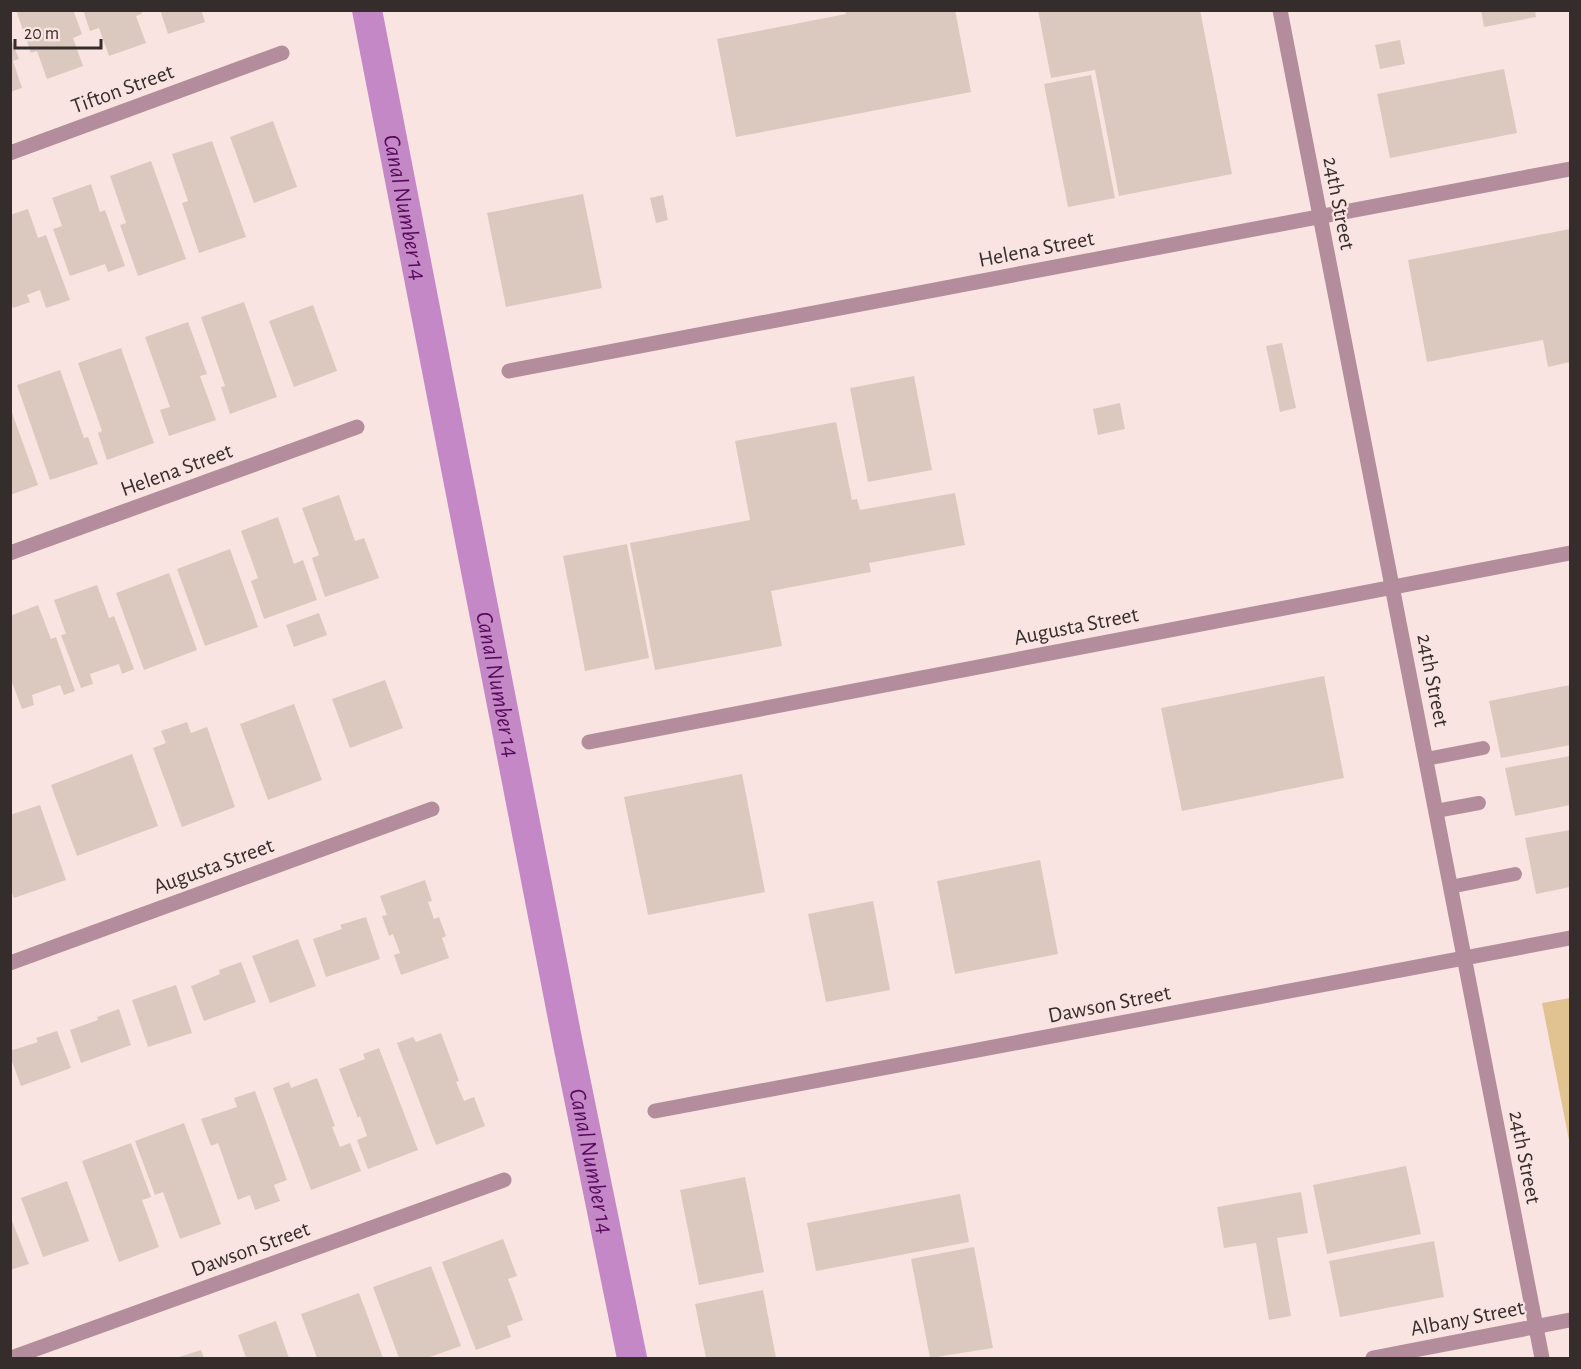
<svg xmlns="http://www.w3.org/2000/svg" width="1581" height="1369" viewBox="0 0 1581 1369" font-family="'Alegreya Sans',sans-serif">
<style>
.green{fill:#e1c391}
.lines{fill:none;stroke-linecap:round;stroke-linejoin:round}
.canal{stroke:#c588c7;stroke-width:30}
.building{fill:#dbc9bf}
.lane{stroke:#b38d9b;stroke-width:14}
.street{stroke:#b38d9b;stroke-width:15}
.labels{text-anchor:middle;stroke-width:4.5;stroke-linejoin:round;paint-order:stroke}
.street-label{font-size:22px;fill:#352d2c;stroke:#fae4e2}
.water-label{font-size:24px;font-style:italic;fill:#570a5b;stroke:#fae4e2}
</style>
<rect width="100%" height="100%" fill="#fae4e2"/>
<polygon class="green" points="1570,998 1570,1145 1542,1003"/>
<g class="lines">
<path class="canal" id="s1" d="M367 10 567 1039 632 1358"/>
</g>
<g class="building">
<polygon points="16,10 73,10 82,34 73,38 83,66 47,79 37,51 31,53"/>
<polygon points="83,10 141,10 142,14 136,16 146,43 109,56 99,28 90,31"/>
<polygon points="160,10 201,10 205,22 168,34"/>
<polygon points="845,10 955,10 971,92 736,137 717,39 846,14"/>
<polygon points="1038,10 1200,10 1232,174 1119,196 1095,70 1051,78"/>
<polygon points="1481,10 1535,10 1536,17 1484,27"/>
<polygon points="10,36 19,59 13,61 22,88 10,92"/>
<polygon points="1400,40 1405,64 1380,69 1375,45"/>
<polygon points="1504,69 1517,133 1390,158 1377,94"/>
<polygon points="1091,75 1115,198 1068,207 1044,84"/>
<polygon points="273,121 297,187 254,203 230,137"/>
<polygon points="212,141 246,237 199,253 182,203 188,201 172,154"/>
<polygon points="151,161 186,259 138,276 120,225 126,223 110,176"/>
<polygon points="91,184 100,212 105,210 125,266 108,272 105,264 70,276 53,229 62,226 52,198"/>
<polygon points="583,194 602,288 506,307 487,213"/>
<polygon points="663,195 668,220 656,223 650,198"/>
<polygon points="28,209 38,238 46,235 70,300 46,308 40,290 27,295 30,302 13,308 10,300 10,215"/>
<polygon points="1570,229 1570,362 1548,367 1543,340 1427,362 1408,260"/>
<polygon points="244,302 277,397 230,414 221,387 225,386 201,317"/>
<polygon points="313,305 337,371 294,387 269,321"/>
<polygon points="188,322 207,374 200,376 216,420 169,436 160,410 170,407 145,337"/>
<polygon points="1282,343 1296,408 1280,412 1266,346"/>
<polygon points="121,348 154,443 107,460 98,433 102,431 78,363"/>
<polygon points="60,370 84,438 88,437 98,464 50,480 17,385"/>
<polygon points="914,376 932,470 868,482 850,388"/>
<polygon points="1120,403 1125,429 1098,435 1093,409"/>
<polygon points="10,407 38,485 10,495"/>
<polygon points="836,422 852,500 857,499 860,510 955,493 965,545 869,563 871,572 771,591 782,646 655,670 630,543 750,520 735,441"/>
<polygon points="339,495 355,541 364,538 379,578 325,597 312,558 319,555 302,508"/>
<polygon points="278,517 294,564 303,560 317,600 264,619 251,581 258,578 241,531"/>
<polygon points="627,544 649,658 585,671 563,556"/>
<polygon points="230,549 258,627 205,646 177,569"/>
<polygon points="169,573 197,650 144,670 116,593"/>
<polygon points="97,585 109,618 114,616 134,669 122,674 119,664 90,674 93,684 81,688 61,635 66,634 54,600"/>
<polygon points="38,605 51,639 56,637 75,691 64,695 60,685 32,695 34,705 22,709 10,677 10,616"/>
<polygon points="319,613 327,635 294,647 286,625"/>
<polygon points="1324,676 1344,778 1182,811 1161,708"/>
<polygon points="385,680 403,728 350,748 332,699"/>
<polygon points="1570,685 1570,745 1501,758 1489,701"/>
<polygon points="294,704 322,780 268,800 240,724"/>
<polygon points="187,722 191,733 207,727 235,807 182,827 153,748 166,743 161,731"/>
<polygon points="132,754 158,826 77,856 51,785"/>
<polygon points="1570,756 1570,805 1515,816 1505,768"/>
<polygon points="742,774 765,892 648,915 624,797"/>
<polygon points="40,805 66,880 14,898 10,889 10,815"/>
<polygon points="1570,830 1570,887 1536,894 1525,838"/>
<polygon points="1040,860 1058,954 955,974 937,881"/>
<polygon points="425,880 432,901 428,902 434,919 439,917 446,936 442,938 449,958 401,975 394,955 400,953 393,934 389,936 382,916 387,915 380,896"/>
<polygon points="873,901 890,990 826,1002 808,914"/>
<polygon points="366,917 380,959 326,977 313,939 342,929 340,925"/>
<polygon points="298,939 316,986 270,1003 252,956"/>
<polygon points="241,962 256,1002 204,1021 191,986 220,974 219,970"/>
<polygon points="176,985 192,1033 148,1047 132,1000"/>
<polygon points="119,1009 131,1045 81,1063 70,1030 98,1020 97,1017"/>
<polygon points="57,1031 71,1068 21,1086 10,1056 10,1051 38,1042 36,1038"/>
<polygon points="441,1033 459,1081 456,1082 464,1101 474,1097 485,1126 436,1145 397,1043 413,1037 416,1042"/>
<polygon points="379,1048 418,1150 368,1169 357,1140 367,1136 360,1116 358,1118 339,1069 365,1059 363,1054"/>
<polygon points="317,1078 335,1126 332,1127 340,1147 350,1143 361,1171 311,1190 273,1088 289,1082 291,1088"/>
<polygon points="255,1091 287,1180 274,1185 280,1201 255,1210 250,1195 238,1200 218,1143 211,1146 201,1119 237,1107 234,1098"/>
<polygon points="184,1123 221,1224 180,1239 163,1192 155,1195 135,1141"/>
<polygon points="131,1143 151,1197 142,1200 159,1247 119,1262 82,1161"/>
<polygon points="1406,1166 1421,1234 1327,1254 1313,1185"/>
<polygon points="745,1177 764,1272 699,1285 680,1190"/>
<polygon points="67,1181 89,1241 43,1257 21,1198"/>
<polygon points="1301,1192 1308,1233 1277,1238 1291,1316 1269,1320 1256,1243 1224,1248 1217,1207"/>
<polygon points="960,1194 969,1242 816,1271 807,1223"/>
<polygon points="10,1216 29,1264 10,1270"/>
<polygon points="503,1239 517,1276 508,1279 523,1320 507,1326 511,1337 476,1350 442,1262"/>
<polygon points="1434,1241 1444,1297 1340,1317 1329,1261"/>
<polygon points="974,1247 993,1348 930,1358 911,1259"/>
<polygon points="431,1266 461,1346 427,1358 399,1358 373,1287"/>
<polygon points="763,1290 776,1358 706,1358 695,1304"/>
<polygon points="359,1293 383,1358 317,1358 301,1314"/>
<polygon points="276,1321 289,1358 246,1358 238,1335"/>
<polygon points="201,1350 204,1358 176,1358"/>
</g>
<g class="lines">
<g class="lane">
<polyline points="1426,759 1483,748"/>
<polyline points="1436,811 1479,803"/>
<polyline points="1450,887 1515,874"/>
</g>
<g class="street">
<polyline points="1280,10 1542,1358"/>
<polyline points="10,153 282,53"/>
<polyline points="509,371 1570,169"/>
<polyline points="10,553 357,427"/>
<polyline points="589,742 1570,553"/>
<polyline points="10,963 432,809"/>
<polyline points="655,1111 1570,938"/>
<polyline points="11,1358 504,1180"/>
<polyline points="1373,1358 1570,1320"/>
</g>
</g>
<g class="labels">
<g class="street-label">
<text transform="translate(122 88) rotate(-20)" y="8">Tifton Street</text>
<text transform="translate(1340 203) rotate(79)" y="8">24th Street</text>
<text transform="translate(1036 248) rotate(-11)" y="8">Helena Street</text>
<text transform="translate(176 469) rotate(-20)" y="8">Helena Street</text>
<text transform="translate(1076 625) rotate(-11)" y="8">Augusta Street</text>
<text transform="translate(1434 680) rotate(79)" y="8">24th Street</text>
<text transform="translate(213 865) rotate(-20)" y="8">Augusta Street</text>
<text transform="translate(1109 1003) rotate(-11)" y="8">Dawson Street</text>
<text transform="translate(1526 1157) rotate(79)" y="8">24th Street</text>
<text transform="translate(250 1248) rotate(-20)" y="8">Dawson Street</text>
<text transform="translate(1467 1317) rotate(-11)" y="8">Albany Street</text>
</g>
<g class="water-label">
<text dy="8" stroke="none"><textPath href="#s1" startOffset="201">Canal Number 14</textPath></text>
<text dy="8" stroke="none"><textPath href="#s1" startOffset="687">Canal Number 14</textPath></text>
<text dy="8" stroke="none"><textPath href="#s1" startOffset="1173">Canal Number 14</textPath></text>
</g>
</g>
<rect width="1581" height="1369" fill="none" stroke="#352d2c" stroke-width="24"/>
<path d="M15 39v9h86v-9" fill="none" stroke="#352d2c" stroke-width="3"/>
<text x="24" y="39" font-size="18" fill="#352d2c" stroke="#fae4e2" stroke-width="4.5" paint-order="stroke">20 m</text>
</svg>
